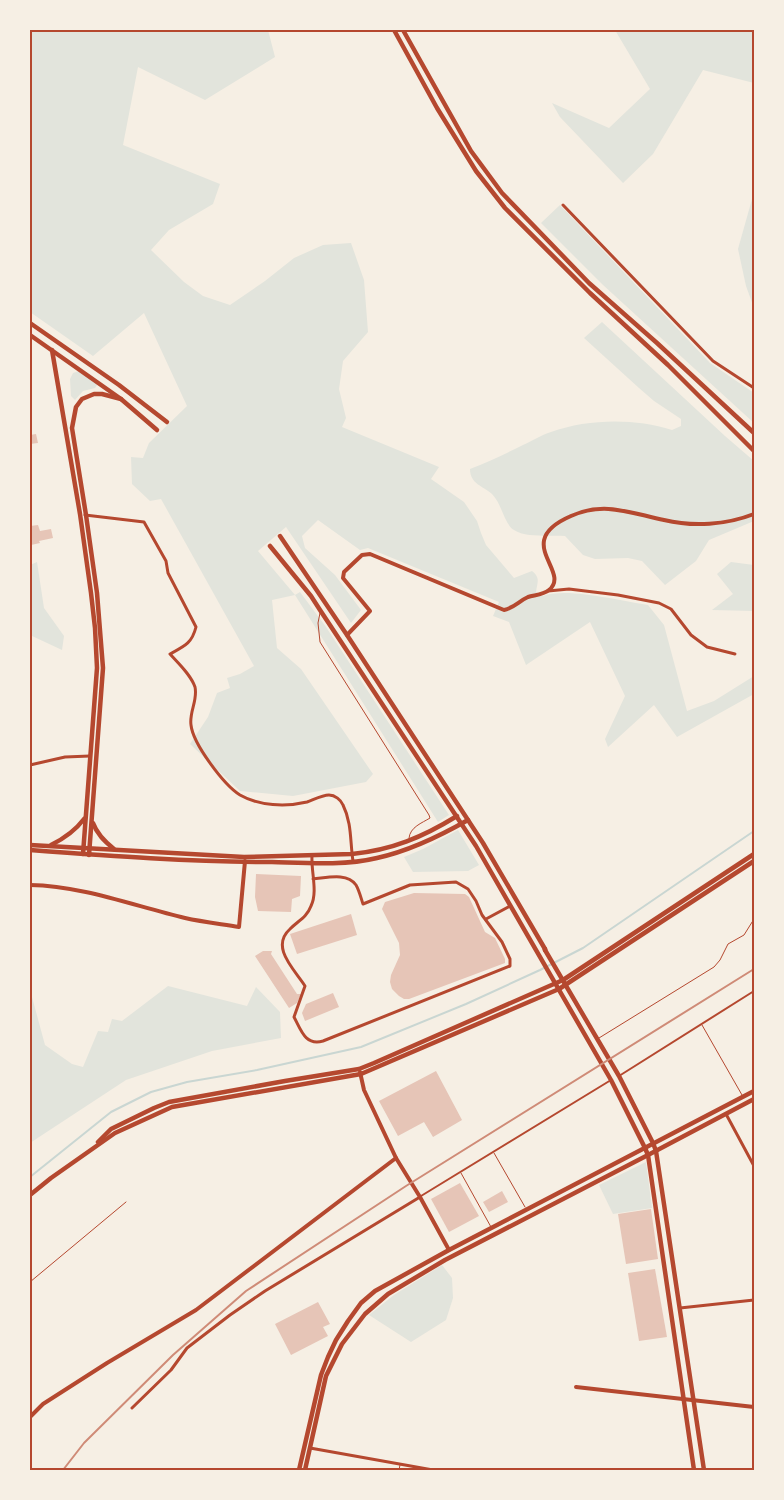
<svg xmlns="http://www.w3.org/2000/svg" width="784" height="1500" viewBox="0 0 784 1500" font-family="Inter,sans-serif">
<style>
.green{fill:#e2e4dc}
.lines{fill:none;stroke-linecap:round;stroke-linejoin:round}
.stream{stroke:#c9d6d2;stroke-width:2}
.building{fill:#e6c5b7}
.service{stroke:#b5482f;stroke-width:1}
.pedestrian{stroke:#b5482f;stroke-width:2}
.minor{stroke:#b5482f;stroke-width:3}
.tertiary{stroke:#b5482f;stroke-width:4}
.secondary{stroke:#b5482f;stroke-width:4.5}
.primary{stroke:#b5482f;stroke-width:4.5}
.rail{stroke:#cf8b77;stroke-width:2}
.neatline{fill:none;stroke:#b5482f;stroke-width:2}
</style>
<rect width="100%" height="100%" fill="#f6efe4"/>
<g class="green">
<path d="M30 30H268L275 57 205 100 138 67 123 145 220 184 213 204 169 230 151 250 184 282 203 296 230 305 265 281 294 258 323 245 351 243 364 280 368 332 343 361 339 389 346 418 342 427 439 467 431 479 464 502 477 521 481 533 486 545 514 578 532 571C541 578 537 583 536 592L543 596C567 587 620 601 648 605L664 625 687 711 714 701 754 676V694L677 737 654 705 608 747 605 739 625 696 590 622 526 665 509 622 493 616 499 602 368 548 360 550 318 520 302 536 305 548 335 575 361 610 351 623 286 527 258 551 295 595 300 592 326 627 449 815 438 822 295 595 272 600 277 648 301 669 373 774 366 782 293 796 240 791 190 744 208 717 217 693 230 688 227 678 240 674 254 666 161 499 150 501 132 484 131 457 143 458 149 443 187 406 144 313 93 356 30 312Z"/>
<polygon points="615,30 754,30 754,83 703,70 653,154 623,183 560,117 552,103 609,128 650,89"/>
<polygon points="754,192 754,308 746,286 738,249"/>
<polygon points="560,205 710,363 754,393 754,423 602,284 541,223"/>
<path d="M602 322 725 436 754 461V521L709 540 696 561 665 585 642 561 628 558 595 559 583 555 565 536C551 535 526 538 514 530 504 524 502 504 492 494 483 486 470 484 470 469 488 462 505 454 523 445 532 441 541 435 551 432 588 419 634 418 672 430L681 426V419L654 401 639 388 584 338Z"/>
<polygon points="79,371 96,383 97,385 95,388 83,391 75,400 71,396 70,379 73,373"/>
<polygon points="37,562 44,608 64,636 62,650 30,635 30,565"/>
<polygon points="731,562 754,565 754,611 712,610 733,594 717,574"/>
<polygon points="458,830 479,865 468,871 413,872 404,857 423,849"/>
<polygon points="168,986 247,1006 256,987 280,1012 281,1038 212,1051 126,1080 30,1143 30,997 32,997 45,1045 72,1064 83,1067 98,1031 108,1032 112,1019 122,1021"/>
<polygon points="646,1162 652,1208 613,1214 599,1185"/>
<polygon points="442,1265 452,1278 453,1298 446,1320 411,1342 369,1315 394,1295"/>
</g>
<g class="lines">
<polyline class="stream" points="30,1177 111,1112 151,1092 187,1082 257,1070 361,1047 466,1004 540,970 583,948 754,831"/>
</g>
<g class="building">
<polygon points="36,434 38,443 30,444 30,435"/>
<polygon points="38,525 40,531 51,529 53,538 39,541 40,543 31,545 30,542 30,526"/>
<polygon points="256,874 301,876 300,896 292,899 291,912 258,911 255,897"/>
<polygon points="414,893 465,894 469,897 485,932 495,938 505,959 505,963 409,999 404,999 399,996 392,989 390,982 391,975 400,955 399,943 382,909 385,902"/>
<polygon points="351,914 357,935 297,954 290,934"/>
<polygon points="263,951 272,951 271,954 297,994 301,994 297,1003 289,1008 255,956"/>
<polygon points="333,993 339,1007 305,1021 302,1013 306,1004"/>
<polygon points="436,1071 462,1120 433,1137 424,1122 398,1136 379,1101"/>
<polygon points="460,1183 479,1216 449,1232 431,1199"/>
<polygon points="502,1191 508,1202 489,1212 483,1202"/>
<polygon points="651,1209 658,1259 626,1264 618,1214"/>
<polygon points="655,1269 667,1337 639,1341 628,1273"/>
<polygon points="318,1302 330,1324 323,1327 328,1336 291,1355 275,1324"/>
</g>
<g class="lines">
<g class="service">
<path d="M320 613 318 623 320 642 429 815 430 818C422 823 410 827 409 838"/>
<polyline points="702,1025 742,1095"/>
<polyline points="599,1038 714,967 720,960 728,944 744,935 754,919"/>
<polyline points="494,1153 525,1207"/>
<polyline points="461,1173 491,1227"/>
<polyline points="30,1282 126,1202"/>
<polyline points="399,1470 400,1465"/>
</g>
<g class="pedestrian">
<polyline points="619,1076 754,991"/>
<polyline points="421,1196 611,1080"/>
</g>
<g class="minor">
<polyline points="563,205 713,361 754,388"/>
<path d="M85 515 144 522 166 561 168 573 196 627C192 643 185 646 170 654 179 664 191 675 195 687 198 700 189 712 191 725 193 744 224 785 240 795 259 806 286 807 307 802 313 800 322 795 329 795 335 795 341 800 343 805 352 823 350 842 353 861"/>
<polyline points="548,591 569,589 618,595 659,603 671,609 691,635 707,647 735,654"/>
<polyline points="30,765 65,757 90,756"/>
<path d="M312 856C311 872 318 892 311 906 307 917 298 921 290 929 270 947 294 969 305 986L294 1017C301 1030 305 1046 323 1041L510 966V959L502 942 482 915 476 901 468 889 456 882 410 885 363 904C361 898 359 890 356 885 347 872 326 878 313 879"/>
<polyline points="486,919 510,906"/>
<polyline points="726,1114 754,1166"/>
<polyline points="680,1308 754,1300"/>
<polyline points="132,1408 171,1370 187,1348 230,1315 265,1291 420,1197"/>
<polyline points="310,1448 433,1470"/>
</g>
<g class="tertiary">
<path d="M347 635 370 611 343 578 344 572 362 555 370 554 504 610C514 608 519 601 528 597 534 595 543 595 549 590 572 571 511 542 571 516 604 501 630 513 664 520 693 527 726 525 754 514"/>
<path d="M30 885C83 886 134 906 185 918 203 922 221 924 239 927L245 861"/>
<polyline points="360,1072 364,1090 396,1158 420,1197 449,1250"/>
<polyline points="576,1387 754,1407"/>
<polyline points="30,1417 43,1404 107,1363 196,1310 396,1158"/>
</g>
<g class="secondary">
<polyline points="30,323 119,385 167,422"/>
<polyline points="30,335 121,399 157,430"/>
<polyline points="52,350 80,514 91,593 95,628 97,668 83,854"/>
<polyline points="280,536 347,635 483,843 545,949"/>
<polyline points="270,546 311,596 320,610 476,846 611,1080 645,1148 648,1155 694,1470"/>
<path d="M93 823C97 834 104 841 114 849"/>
<path d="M30 845 244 857 352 854C392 850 423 837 457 816"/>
<path d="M51 845C65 838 75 831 84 819"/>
<path d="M30 850C110 856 191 862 272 862 306 863 344 866 377 858 409 851 440 836 468 820"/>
<polyline points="89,855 103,668 97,593 86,515 72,428 76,407 82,399 94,394 102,394 121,399"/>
<polyline points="545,950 619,1076 653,1143 656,1151 704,1470"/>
<polyline points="98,1142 111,1129 154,1108 169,1102 285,1081 359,1069 374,1063 563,980 754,854"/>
<polyline points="30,1195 51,1178 115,1133 172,1107 361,1074 559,989 754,861"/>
</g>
<g class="primary">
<polyline points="394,30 437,108 476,171 505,208 590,293 668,365 754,451"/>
<polyline points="403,30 471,151 502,193 589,283 657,343 754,433"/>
<polyline points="545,949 545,950"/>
<polyline points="299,1470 321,1375 328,1357 336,1340 348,1321 361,1303 375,1291 449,1250 754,1091"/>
<polyline points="305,1470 326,1376 342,1344 365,1314 388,1294 445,1260 648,1155 754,1099"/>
</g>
<polyline class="rail" points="63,1470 84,1443 173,1355 246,1291 406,1186 754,969"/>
</g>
<rect width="784" height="1500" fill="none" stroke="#f6efe4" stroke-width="62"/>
<rect x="31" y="31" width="722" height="1438" class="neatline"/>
</svg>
